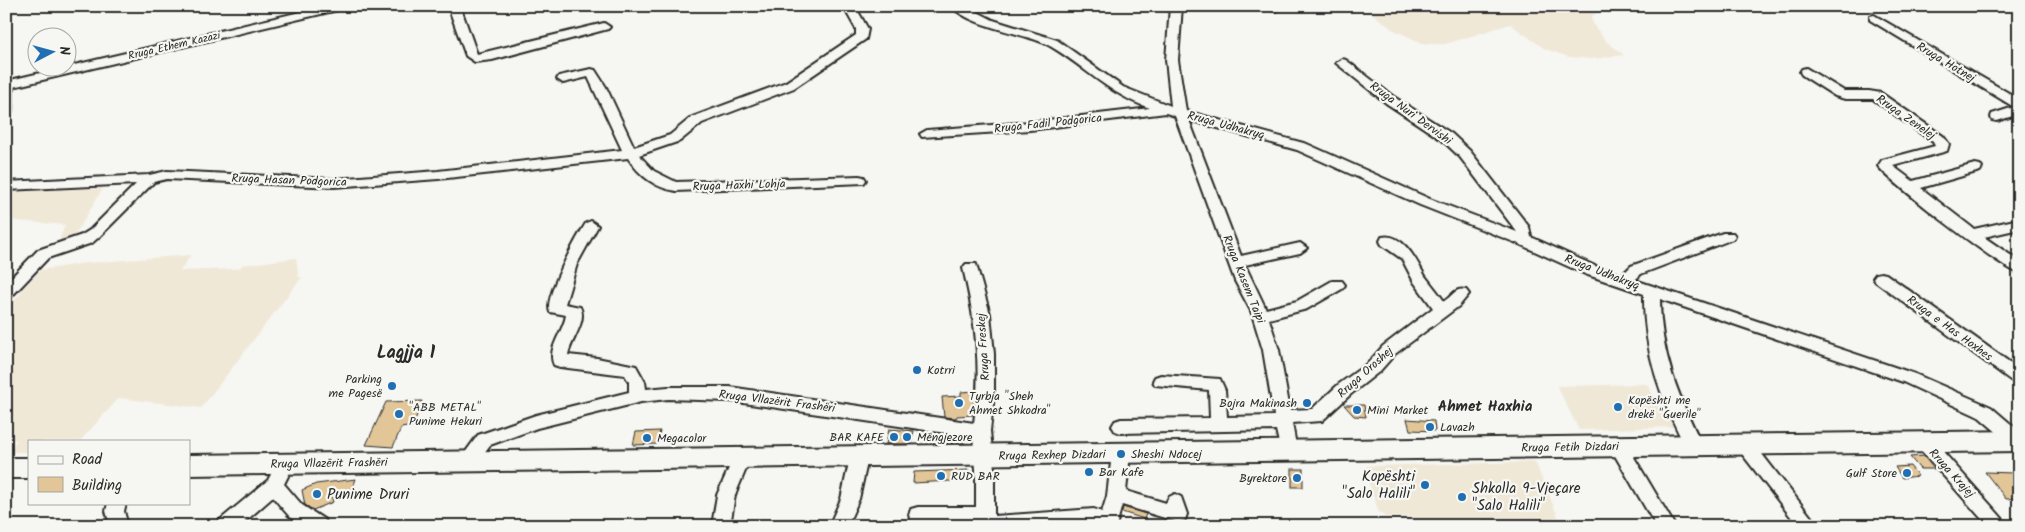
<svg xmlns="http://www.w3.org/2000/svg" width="2025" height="532" viewBox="0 0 2025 532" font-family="Kalam,sans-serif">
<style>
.built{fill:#f0e8d7}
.green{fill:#abe0a3;stroke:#6b8667}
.building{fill:#e2c697;stroke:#2b2b2b}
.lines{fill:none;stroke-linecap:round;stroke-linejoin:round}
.street-casing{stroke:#2b2b2b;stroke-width:4}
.secondary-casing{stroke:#2b2b2b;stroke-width:4}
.street{fill:#f6f6f2;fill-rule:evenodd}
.secondary{fill:#f6f6f2;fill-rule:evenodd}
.poi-dot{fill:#1f6fb2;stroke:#f6f6f2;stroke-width:2}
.labels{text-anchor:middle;stroke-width:4.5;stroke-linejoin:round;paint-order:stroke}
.far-street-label{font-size:11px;fill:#2b2b2b;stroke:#f6f6f2}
.street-label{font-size:12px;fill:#2b2b2b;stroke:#f6f6f2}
.poi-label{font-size:12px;fill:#2b2b2b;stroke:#f6f6f2;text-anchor:start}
.quarter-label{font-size:15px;font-weight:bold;fill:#2b2b2b;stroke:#f6f6f2}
.near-poi-label{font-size:15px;fill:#2b2b2b;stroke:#f6f6f2;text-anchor:start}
.district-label{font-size:18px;font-weight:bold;fill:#2b2b2b;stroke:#f6f6f2}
</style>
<rect width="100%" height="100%" fill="#f6f6f2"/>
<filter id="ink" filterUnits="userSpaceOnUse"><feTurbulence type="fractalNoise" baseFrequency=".02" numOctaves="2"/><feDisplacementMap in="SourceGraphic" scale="10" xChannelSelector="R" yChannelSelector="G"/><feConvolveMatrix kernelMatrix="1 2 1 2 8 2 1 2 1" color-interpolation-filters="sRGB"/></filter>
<g filter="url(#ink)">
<g class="built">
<polygon points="1363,6 1605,6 1591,17 1594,26 1607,42 1624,55 1592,59 1569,57 1545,49 1510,24 1446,44 1424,44 1392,29"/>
<polygon points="103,188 71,242 58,244 65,225 6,220 6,192"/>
<polygon points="191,255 180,271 232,269 240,268 242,265 296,258 299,277 302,277 201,408 119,398 80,441 29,441 29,452 7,452 17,440 6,439 6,309 20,294 21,290 41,270 86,263"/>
<polygon points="1647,384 1660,407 1668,406 1677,427 1579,430 1557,386"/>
<polygon points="1535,462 1562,526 1416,526 1413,517 1384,517 1383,513 1379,513 1366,474 1369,474 1367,466"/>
</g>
<polygon class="green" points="1553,519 1556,526 1447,526 1483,525 1482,520"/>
<g class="building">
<polygon points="975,391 973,415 957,416 956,418 944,417 942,397 961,396 961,392"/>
<polygon points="422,401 413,426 401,428 393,447 366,445 386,402"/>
<polygon points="1344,405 1364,405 1366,417 1354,416"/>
<polygon points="1407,419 1434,421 1435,431 1410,430"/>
<polygon points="889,429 914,431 911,444 886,444"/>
<polygon points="660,431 657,444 633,445 636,432"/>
<polygon points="930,432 965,438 964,443 928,441"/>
<polygon points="1924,456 1925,458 1934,469 1920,469 1910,457"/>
<polygon points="1910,466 1918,476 1902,478 1895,467"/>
<rect x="1292" y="469" width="11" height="18"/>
<polygon points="969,470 970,480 913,483 914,472"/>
<polygon points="1985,472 2013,473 2019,480 2019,498 2006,499"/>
<polygon points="356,479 351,492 331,494 333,502 313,510 305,505 302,490 316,484"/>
<polygon points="1123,507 1146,514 1144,519 1122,512"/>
</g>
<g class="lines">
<defs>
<g id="street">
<polygon points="326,6 348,6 342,9 13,87 12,111 6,115 6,81"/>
<polygon points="448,6 460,6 477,54 604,23 610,27 608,29 492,60 475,62 466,56"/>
<path d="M843 6H855L868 29 866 39 794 88 702 123 680 141 639 155 654 171 676 182 859 176 864 177 866 180 864 183 676 191C655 188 639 175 628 158L438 179 334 187 167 179 154 182 100 236 92 243 48 258 11 297 6 298V283L38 250 82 235 90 230 136 184 6 190V182L149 175 167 171 334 179 438 171 622 150 588 77 563 83 557 79 559 76 591 69 595 70 606 87 634 147 670 135 692 117 786 82 856 35V29Z"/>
<path d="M951 6H966L993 20 1057 40 1123 87 1171 106 1166 60 1170 6H1182L1178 60 1186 111 1307 144 1430 199 1517 232 1460 157 1442 140 1386 103 1336 63 1342 59 1346 60 1394 97 1452 134 1470 151 1529 227 1531 237 1595 266 1622 275 1631 266 1723 233H1733L1735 236 1733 239 1641 274 1635 280 1915 374 1991 407 2019 431V448L2013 446 1979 417 1903 382 1660 299C1660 353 1679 399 1703 446L1700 451 1694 453 1688 451C1661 401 1643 351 1644 294L1585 274 1519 244 1420 205 1297 150 1189 120 1241 256 1300 243 1307 248 1300 253 1245 265 1266 309 1297 301 1332 281H1342L1345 285 1342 289 1307 309 1269 319 1279 350 1290 410 1312 409 1339 384 1368 363 1383 346 1433 308 1414 282 1402 259 1382 245 1380 241 1382 237C1403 232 1417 262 1425 276 1431 284 1438 292 1444 301 1453 296 1455 287 1466 290L1469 294 1459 306 1395 354 1380 371 1351 394 1322 421 1292 423 1297 451 1294 456 1288 458 1282 456 1276 430 1121 433 1115 431 1112 426 1115 421 1121 419 1210 418 1209 390 1155 385 1153 381 1155 377 1161 375 1220 379 1225 390 1227 417 1274 416 1263 350 1251 311 1235 281 1175 116 1166 113 1030 130 922 137 920 134 927 130 1030 122 1150 108C1108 94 1086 67 1050 46 1024 32 972 28 951 6Z"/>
<polygon points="1261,6 1280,6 1281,8 1275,11"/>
<polygon points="1874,15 2019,99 2019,114 1997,121 1992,120 1991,117 1992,114 2014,107 1870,20 1870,16"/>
<path d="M1806 68 1844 91H1869L1881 93 1943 136 1949 144 1947 151 1893 166 1913 181 1975 164 1980 165 1982 168 1980 171 1921 188 1974 229 2019 219V229L1984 237 2019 261V273C2001 268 1889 181 1878 166L1882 160 1935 146 1933 142 1873 99H1845L1835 96 1802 75 1800 72 1802 69Z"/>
<path d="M591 221 598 226 577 264 565 304 580 307C588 321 570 341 568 355L597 358 636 366 645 382 646 389 668 387H730L974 423C982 368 976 322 963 268L966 264H976L990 314 994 354V395L990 431 994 469V516L1094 509 1102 512 1107 496 1112 454 1115 449 1121 447 1127 449 1130 454 1126 491 1166 503 1169 497 1175 494 1181 497 1187 514 1185 520 1178 522 1122 505 1116 526H976V523H918L911 521 909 515 911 509 918 507H976V469L973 437 730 401 668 399 641 402 537 428 490 445 474 466 468 468 462 466 459 461 478 435 536 415 629 392V382L625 375 560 367 554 365C546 349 564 331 566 315L550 312C543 298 577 237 586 223Z"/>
<polygon points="1881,273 1886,274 2019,369 2019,384 2013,382 1876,282 1873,278 1876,274"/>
<polygon points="1925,436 1931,438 2009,526 1988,526 1919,448 1916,443 1919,438"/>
<polygon points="1745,438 1751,440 1818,526 1798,526 1739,450 1736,445 1739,440"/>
<polygon points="1619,440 1625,442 1675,526 1656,526 1610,447 1613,442"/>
<polygon points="742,450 748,452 751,457 735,495 730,526 712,526 717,495 736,452"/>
<polygon points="859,451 865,453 868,458 859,499 847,526 829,526 841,499 850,458 853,453"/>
<path d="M285 457 291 459 294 464 284 484 302 505 325 520 327 526C294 526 294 522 273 497L240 526H218L220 520 268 480 279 459Z"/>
<polygon points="108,503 126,503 124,511 128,526 110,526 106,511"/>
</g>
<g id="secondary">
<polygon points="2019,431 2019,451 189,475 189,455"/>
<rect x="6" y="458" width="23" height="20"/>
</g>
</defs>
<use href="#street" class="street-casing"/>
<use href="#secondary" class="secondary-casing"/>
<use href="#street" class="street"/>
<use href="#secondary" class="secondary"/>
</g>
</g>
<g class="poi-dot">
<circle cx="917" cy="370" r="5"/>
<circle cx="392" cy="386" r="5"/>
<circle cx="959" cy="403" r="5"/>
<circle cx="1307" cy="403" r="5"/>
<circle cx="1618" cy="407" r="5"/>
<circle cx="1357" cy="410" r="5"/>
<circle cx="399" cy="414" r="5"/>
<circle cx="1430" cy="427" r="5"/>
<circle cx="894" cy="437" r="5"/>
<circle cx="907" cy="437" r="5"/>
<circle cx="647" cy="438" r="5"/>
<circle cx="1121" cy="454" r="5"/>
<circle cx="1089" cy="472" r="5"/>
<circle cx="1907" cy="473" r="5"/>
<circle cx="941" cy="476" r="5"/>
<circle cx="1297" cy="478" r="5"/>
<circle cx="1425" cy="485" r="5"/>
<circle cx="317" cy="494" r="5"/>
<circle cx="1462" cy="497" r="5"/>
</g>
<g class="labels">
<g class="far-street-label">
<text transform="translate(174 45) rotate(-13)" y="4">Rruga Ethem Kazazi</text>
</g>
<g class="street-label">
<text transform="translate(1946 62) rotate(31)" y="4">Rruga Hotnej</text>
<text transform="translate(1411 113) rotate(36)" y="4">Rruga Nuri Dervishi</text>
<text transform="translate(1906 117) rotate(35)" y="4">Rruga Zenelej</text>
<text transform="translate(1048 123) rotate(-6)" y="4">Rruga Fadil Podgorica</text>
<text transform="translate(1226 125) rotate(15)" y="4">Rruga Udhakryq</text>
<text transform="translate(289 180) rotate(2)" y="4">Rruga Hasan Podgorica</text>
<text transform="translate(739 185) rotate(-2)" y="4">Rruga Haxhi Lohja</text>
<text transform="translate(1602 272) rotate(21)" y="4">Rruga Udhakryq</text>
<text transform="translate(1244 279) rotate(68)" y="4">Rruga Kasem Taipi</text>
<text transform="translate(1950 328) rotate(36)" y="4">Rruga e Has Hoxhes</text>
<text transform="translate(983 347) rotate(-94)" y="4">Rruga Freskej</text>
<text transform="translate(1365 372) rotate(-42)" y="4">Rruga Oroshej</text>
<text transform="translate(777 401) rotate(7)" y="4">Rruga Vllazërit Frashëri</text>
<text transform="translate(1570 447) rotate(-1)" y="4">Rruga Fetih Dizdari</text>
<text transform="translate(1052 455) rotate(-1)" y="4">Rruga Rexhep Dizdari</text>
<text transform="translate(329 463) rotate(-1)" y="4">Rruga Vllazërit Frashëri</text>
<text transform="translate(1952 473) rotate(48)" y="4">Rruga Krajej</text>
</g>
<g class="poi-label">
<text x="927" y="374">Kotrri</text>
<text x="382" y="383" text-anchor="end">Parking<tspan x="382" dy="14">me Pagesë</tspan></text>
<text x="969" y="400">Tyrbja "Sheh<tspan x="969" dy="14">Ahmet Shkodra"</tspan></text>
<text x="1628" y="404">Kopështi me<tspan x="1628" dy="14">drekë "Guerile"</tspan></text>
<text x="1297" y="407" text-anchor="end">Bojra Makinash</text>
<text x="409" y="411">"ABB METAL"<tspan x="409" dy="14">Punime Hekuri</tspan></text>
<text x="1367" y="414">Mini Market</text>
<text x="1440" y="431">Lavazh</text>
<text x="884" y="441" text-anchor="end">BAR KAFE</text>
<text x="917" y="441">Mëngjezore</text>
<text x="657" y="442">Megacolor</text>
<text x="1131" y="458">Sheshi Ndocej</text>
<text x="1099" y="476">Bar Kafe</text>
<text x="1897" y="477" text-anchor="end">Gulf Store</text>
<text x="951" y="480">RUD BAR</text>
<text x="1287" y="482" text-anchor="end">Byrektore</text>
</g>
<g class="quarter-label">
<text x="1485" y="411">Ahmet Haxhia</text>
</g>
<g class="near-poi-label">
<text x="1415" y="481" text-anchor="end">Kopështi<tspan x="1415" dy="17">"Salo Halili"</tspan></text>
<text x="1472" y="493">Shkolla 9-Vjeçare<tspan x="1472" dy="17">"Salo Halili"</tspan></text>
<text x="327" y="499">Punime Druri</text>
</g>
<g class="district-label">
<text x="406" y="358">Lagjja 1</text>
</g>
</g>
<rect width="2025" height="532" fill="none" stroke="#f6f6f2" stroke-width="25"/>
<rect x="12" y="12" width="2000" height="507" fill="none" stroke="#2b2b2b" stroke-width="2" filter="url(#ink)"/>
<rect x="28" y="440" width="162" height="65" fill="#f6f6f2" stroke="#a5a5a2"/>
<rect x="38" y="456" width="25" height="8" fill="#f6f6f2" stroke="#a5a5a2"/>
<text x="72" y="464" font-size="15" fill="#2b2b2b">Road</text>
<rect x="38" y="477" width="25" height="15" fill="#e2c697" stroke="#a5a5a2"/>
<text x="72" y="490" font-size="15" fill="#2b2b2b">Building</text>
<g transform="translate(52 52) rotate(84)"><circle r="24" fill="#f6f6f2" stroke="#a5a5a2"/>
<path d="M0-4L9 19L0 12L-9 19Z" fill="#1f6fb2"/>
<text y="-8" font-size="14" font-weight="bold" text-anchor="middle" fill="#2b2b2b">N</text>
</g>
</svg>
